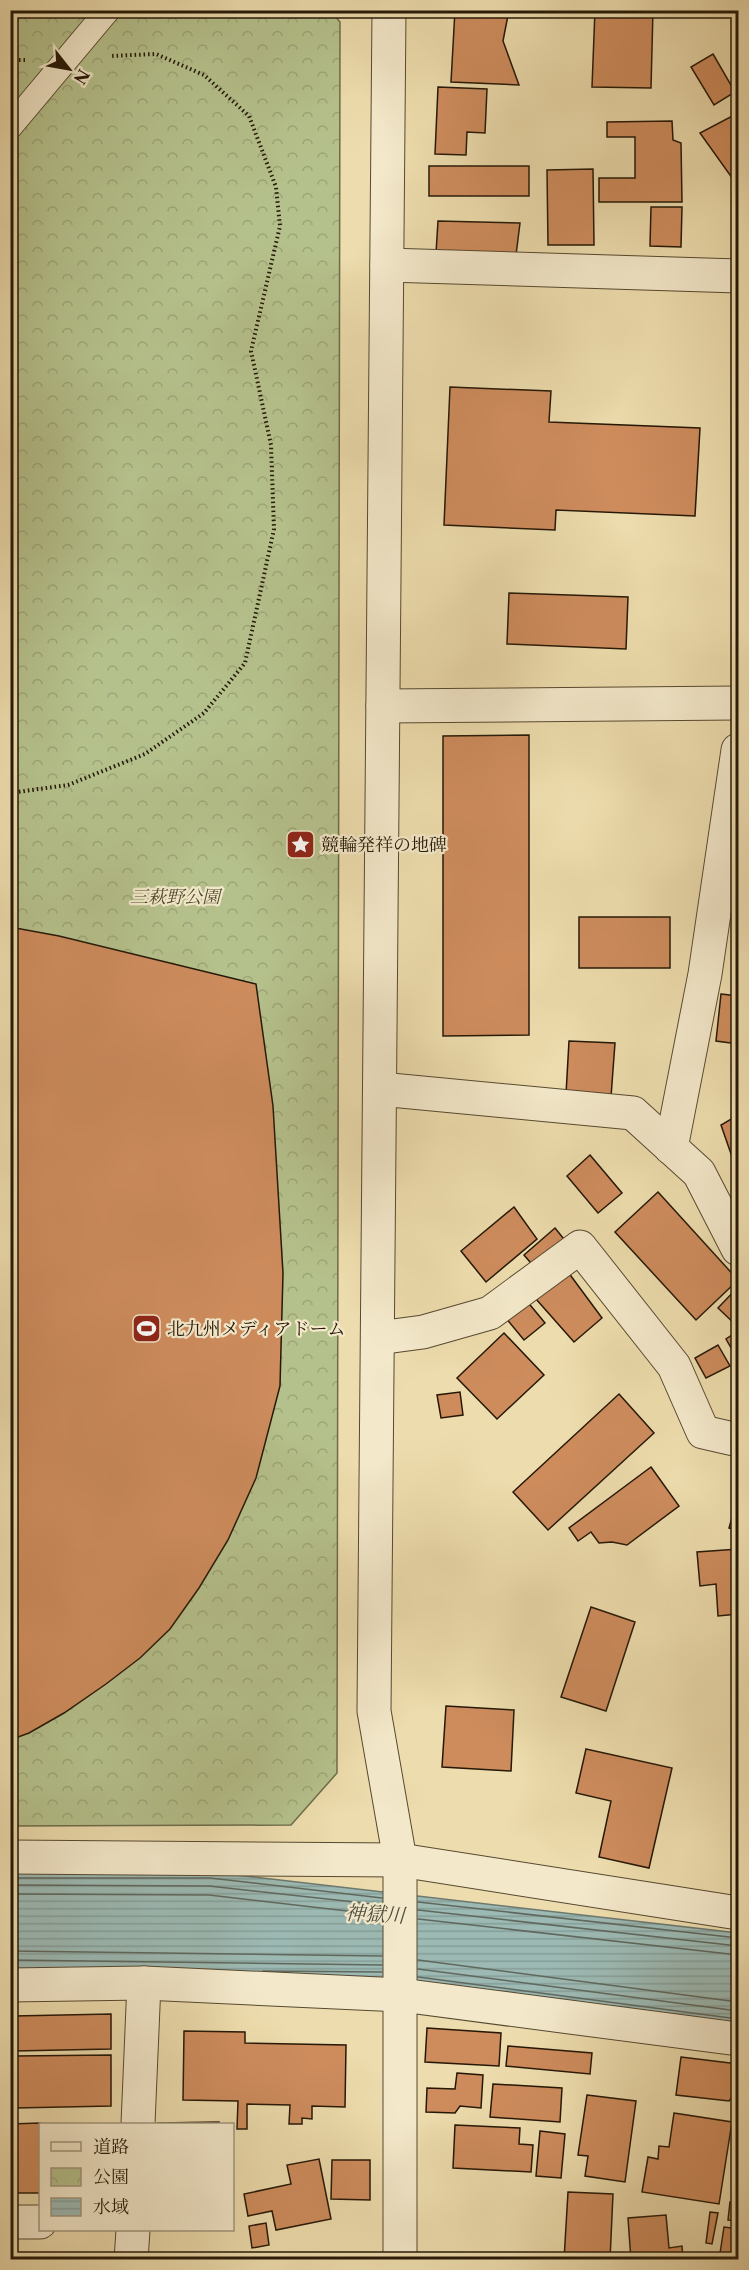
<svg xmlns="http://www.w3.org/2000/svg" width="749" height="2270" viewBox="0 0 749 2270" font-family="'Libre Caslon Text','Noto Serif JP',serif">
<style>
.park{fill:url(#park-crowns);stroke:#6d6c4a;stroke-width:1.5}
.water{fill:url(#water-rules);stroke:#6c796e;stroke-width:1.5}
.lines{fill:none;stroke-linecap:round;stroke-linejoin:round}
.shore{stroke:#60685d;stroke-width:1.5}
.building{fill:#ce8c5d;stroke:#251807;stroke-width:1.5}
.pedestrian-casing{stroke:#574930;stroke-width:26}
.minor-casing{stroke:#574930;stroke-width:35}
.tertiary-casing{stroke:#574930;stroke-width:35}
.path{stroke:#251807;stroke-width:4;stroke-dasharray:1.5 3;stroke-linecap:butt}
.pedestrian{stroke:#f3e8ca;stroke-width:24}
.minor{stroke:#f3e8ca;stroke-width:33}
.tertiary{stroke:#f3e8ca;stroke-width:33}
.labels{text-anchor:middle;stroke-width:4.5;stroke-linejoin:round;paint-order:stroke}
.poi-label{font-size:18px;fill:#251807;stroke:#f3e8ca;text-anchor:start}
.park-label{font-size:18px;font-style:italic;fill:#504b2f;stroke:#f3e8ca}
.water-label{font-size:20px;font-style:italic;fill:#4f5043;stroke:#f3e8ca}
</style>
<defs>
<pattern id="park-crowns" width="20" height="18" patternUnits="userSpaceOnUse" patternTransform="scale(1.5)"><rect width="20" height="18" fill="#b5c18c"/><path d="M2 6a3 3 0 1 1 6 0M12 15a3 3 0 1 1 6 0" fill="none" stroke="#9ca577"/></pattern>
<pattern id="water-rules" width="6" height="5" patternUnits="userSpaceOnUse" patternTransform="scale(1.5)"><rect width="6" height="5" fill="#9cb9b3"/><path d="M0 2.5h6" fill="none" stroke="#869e98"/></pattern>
</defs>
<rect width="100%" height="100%" fill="#eddcad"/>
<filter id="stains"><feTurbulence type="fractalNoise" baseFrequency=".00333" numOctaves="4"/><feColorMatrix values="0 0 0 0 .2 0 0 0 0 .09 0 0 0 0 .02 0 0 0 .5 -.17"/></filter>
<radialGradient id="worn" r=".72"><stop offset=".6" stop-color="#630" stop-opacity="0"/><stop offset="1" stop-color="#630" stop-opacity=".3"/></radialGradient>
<polygon class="park" points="10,11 331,11 340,22 337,1773 291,1825 11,1826"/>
<polygon class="water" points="11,1872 210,1872 738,1933 738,2025 11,1974"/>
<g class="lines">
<g class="shore">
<polyline points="10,1878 210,1878 382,1898"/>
<polyline points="10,1885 209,1886 382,1905"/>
<polyline points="10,1894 209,1895 382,1915"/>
<polyline points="418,1902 738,1938"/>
<polyline points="418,1910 738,1946"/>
<polyline points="418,1919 738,1955"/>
<polyline points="10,1951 382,1956"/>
<polyline points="10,1960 382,1965"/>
<polyline points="418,1960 738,2002"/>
<polyline points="418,1969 738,2011"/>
<polyline points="263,1971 382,1972"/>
<polyline points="418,1977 738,2019"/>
</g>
</g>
<g class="building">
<polygon points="455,10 509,10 503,41 519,85 451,82"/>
<polygon points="595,10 653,10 651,88 592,87"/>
<polygon points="713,54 735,92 714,105 691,67"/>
<polygon points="438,87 487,89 485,133 467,132 466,155 435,154"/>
<polygon points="738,113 738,180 735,182 700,133"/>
<polygon points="672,121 673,140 681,143 682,202 599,202 599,178 635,178 635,137 607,137 607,122"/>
<rect x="429" y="166" width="100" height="30"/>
<polygon points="593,169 594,245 548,245 547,170"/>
<polygon points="651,207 682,207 681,247 650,246"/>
<polygon points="438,221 520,223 516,255 436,253"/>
<polygon points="450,387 551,391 549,422 700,428 695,516 556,510 555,530 444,525"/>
<polygon points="509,593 628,597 626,649 507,644"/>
<polygon points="529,735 529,1035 443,1036 443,736"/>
<rect x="579" y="917" width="91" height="51"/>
<polygon points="10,927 59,936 256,984 273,1106 283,1273 280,1386 256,1478 228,1540 199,1588 170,1629 140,1658 106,1684 64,1713 29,1733 10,1740"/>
<polygon points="721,994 738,996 738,1044 716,1041"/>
<polygon points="569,1041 615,1043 611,1097 566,1094"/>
<polygon points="738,1115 738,1174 721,1125"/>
<polygon points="590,1155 622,1193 598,1213 567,1176"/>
<polygon points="658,1192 738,1280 696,1320 615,1232"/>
<polygon points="514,1207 537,1239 486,1282 461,1251"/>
<polygon points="555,1228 567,1243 536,1269 524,1255"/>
<polygon points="568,1272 602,1318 574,1342 536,1299"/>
<polygon points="738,1287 738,1327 718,1308"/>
<polygon points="526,1300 545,1323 524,1340 505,1317"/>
<polygon points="738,1331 738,1360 726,1339"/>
<polygon points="504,1333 544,1375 497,1419 457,1378"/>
<polygon points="718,1345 730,1366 706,1378 695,1358"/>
<polygon points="460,1392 463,1415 441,1418 437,1395"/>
<polygon points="619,1394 654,1433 548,1530 513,1492"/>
<polygon points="651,1467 679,1506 627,1545 612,1542 599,1543 591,1532 578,1541 569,1528"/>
<polygon points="738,1497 738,1531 729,1528"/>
<polygon points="738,1549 738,1614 718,1616 716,1584 700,1586 697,1552"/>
<polygon points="591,1607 635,1622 606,1711 561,1697"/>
<polygon points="446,1706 514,1710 511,1771 442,1767"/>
<polygon points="586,1749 672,1768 649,1868 599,1857 611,1801 576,1793"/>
<polygon points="111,2014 111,2049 14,2051 14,2016"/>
<polygon points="427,2028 501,2033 499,2066 425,2062"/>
<polygon points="184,2031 245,2032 245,2043 346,2045 345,2107 312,2106 312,2119 302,2118 302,2124 289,2124 290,2105 247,2104 247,2129 237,2129 238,2101 183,2100"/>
<polygon points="508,2046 592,2053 590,2074 506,2066"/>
<polygon points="111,2055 111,2106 15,2108 15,2056"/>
<polygon points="681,2057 738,2064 738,2093 735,2093 729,2101 676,2095"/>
<polygon points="457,2073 483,2075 481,2108 460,2106 455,2113 426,2112 427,2088 455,2089"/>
<polygon points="493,2084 562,2088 560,2122 490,2117"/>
<polygon points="587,2095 636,2101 625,2182 585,2176 588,2156 578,2155"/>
<polygon points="674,2113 732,2122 719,2204 642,2192 648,2157 658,2159 659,2146 669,2147"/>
<polygon points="219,2122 219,2124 158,2124 158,2123"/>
<polygon points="40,2123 40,2193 10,2193 10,2124"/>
<polygon points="455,2125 520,2128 519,2144 533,2145 531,2172 453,2168"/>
<polygon points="540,2131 565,2134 561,2178 536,2176"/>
<polygon points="738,2153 738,2190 733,2189"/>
<polygon points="319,2159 331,2219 276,2230 272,2211 248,2216 244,2194 291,2184 287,2165"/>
<polygon points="332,2160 370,2160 370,2200 331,2199"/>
<polygon points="568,2192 613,2194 610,2260 564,2260"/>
<polygon points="730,2202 738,2203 738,2221 728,2220"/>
<polygon points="710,2212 718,2213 712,2244 706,2243"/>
<polygon points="666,2215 669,2248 682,2246 683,2260 631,2260 628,2218"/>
<polygon points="266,2223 269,2245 252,2248 249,2226"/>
<polygon points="724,2227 738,2229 738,2260 719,2260"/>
</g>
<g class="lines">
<defs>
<polyline id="pedestrian" points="10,127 108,10"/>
<g id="minor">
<polyline points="387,265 738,276"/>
<polyline points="383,706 738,703"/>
<polyline points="380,1089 633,1113 699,1173 738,1249"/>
<polyline points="671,1148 705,974 738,750"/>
<polyline points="378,1338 423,1332 490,1313 580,1247 674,1366 703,1432 738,1440"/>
<polyline points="10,1857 400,1860 738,1913"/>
<polyline points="10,1985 144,1983 401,1995 738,2039"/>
<polyline points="138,2124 144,1983"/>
<polyline points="10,2222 40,2222"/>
<polyline points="131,2260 133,2230"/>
<polyline points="400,2260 400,1860"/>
</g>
<polyline id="tertiary" points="389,10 374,1711 400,1860"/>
</defs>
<use href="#pedestrian" class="pedestrian-casing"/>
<use href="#minor" class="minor-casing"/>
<use href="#tertiary" class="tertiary-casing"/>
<g class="path">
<polyline points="10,60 28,60"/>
<polyline points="10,793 68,785 145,754 204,713 245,663 274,529 271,445 251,351 280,226 276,187 249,116 204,75 156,54 110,56"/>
</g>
<use href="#pedestrian" class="pedestrian"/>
<use href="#minor" class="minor"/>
<use href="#tertiary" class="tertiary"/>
</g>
<defs>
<symbol id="sight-square" viewBox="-11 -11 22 22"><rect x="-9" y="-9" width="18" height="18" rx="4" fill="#8f2418" stroke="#f3e8ca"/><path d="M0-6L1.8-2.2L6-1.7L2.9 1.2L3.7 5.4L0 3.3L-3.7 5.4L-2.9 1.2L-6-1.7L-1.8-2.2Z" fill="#fff"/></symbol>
<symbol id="stadium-square" viewBox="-11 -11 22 22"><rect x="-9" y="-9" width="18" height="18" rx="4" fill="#8f2418" stroke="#f3e8ca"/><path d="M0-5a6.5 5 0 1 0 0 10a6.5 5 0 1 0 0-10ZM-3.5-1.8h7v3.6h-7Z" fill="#fff"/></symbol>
</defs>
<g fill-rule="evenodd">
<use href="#sight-square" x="284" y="828" width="33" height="33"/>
<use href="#stadium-square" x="130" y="1312" width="33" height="33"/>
</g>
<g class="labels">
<g class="poi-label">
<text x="321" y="851">競輪発祥の地碑</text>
<text x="167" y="1335">北九州メディアドーム</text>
</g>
<g class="park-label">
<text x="175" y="903">三萩野公園</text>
</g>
<g class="water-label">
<text transform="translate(375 1914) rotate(3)" y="7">神獄川</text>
</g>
</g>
<rect width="749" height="2270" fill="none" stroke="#eddcad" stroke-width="36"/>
<rect x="12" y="12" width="725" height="2246" fill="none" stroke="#251807" stroke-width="3"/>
<rect x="18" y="18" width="713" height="2234" fill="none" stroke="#251807" stroke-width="1.5"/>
<rect x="39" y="2123" width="195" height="108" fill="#f3e8ca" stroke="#a1957c" stroke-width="1.5"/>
<rect x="51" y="2142" width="30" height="9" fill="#f3e8ca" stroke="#a1957c" stroke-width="1.5"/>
<text x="93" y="2153" font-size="18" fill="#251807">道路</text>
<rect x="51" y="2168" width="30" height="18" fill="url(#park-crowns)" stroke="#a1957c" stroke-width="1.5"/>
<text x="93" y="2183" font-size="18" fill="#251807">公園</text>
<rect x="51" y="2198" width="30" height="18" fill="url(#water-rules)" stroke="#a1957c" stroke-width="1.5"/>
<text x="93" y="2213" font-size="18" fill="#251807">水域</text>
<g transform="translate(69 69) rotate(121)" stroke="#f3e8ca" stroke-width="4.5" paint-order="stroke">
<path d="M0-4.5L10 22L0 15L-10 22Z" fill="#251807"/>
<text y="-9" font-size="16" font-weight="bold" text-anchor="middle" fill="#251807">N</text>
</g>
<rect width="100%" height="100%" filter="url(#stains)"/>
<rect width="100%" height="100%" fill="url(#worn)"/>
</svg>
